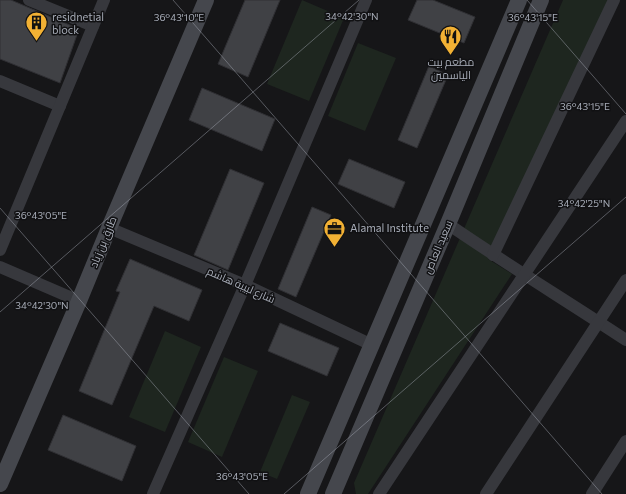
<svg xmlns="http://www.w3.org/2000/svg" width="626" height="494" viewBox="0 0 626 494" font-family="Commissioner,Cairo,sans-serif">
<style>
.green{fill:#1e261f}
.building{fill:#404145;stroke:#303034}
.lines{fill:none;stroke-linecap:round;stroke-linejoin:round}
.street{stroke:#37383d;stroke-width:12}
.secondary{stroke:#45474d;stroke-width:16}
.ticks{fill:none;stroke:#a8adb8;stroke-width:1;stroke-opacity:0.45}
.labels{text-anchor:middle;stroke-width:3;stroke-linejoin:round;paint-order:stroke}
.poi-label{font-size:11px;fill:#a8adb8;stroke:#111113;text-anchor:start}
.street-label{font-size:11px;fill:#a8adb8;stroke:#111113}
.ticks-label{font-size:10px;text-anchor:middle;fill:#a8adb8;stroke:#111113;stroke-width:3;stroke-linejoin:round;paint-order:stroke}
</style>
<rect width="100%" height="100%" fill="#161618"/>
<g class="green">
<polygon points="302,0 344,18 309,101 267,84"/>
<polygon points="563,0 609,0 488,259 512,274 368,494 356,494 354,483"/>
<polygon points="358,43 396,58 365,131 328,116"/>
<polygon points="165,331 201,347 165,432 129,417"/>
<polygon points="224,357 258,371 222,457 188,442"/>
<polygon points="292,395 310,402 277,479 260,472"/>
</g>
<g class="building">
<polygon points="0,0 11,0 79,29 60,83 0,59"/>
<polygon points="245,0 280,0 248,77 218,64"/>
<polygon points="417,0 433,0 475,17 464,43 408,20"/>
<polygon points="429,66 448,75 417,148 398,140"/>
<polygon points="202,88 275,119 262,151 189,120"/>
<polygon points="349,159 405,182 394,208 338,184"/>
<polygon points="230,169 264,183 228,270 194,255"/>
<polygon points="312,207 331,215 296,297 278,289"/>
<polygon points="130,259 202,290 189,321 154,306 112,405 79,391 120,292 116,291"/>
<polygon points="280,323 339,348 327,376 268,351"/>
<polygon points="63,415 136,446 122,481 48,450"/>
</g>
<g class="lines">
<g class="street">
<polyline points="29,0 93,26"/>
<polyline points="0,81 60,106"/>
<path d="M448 224C506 264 567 301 626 340"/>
<polyline points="109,228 245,285 372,345"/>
<polyline points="0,250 104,0"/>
<polyline points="493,255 614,0"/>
<polyline points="0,267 79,301"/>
<polyline points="153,494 245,285 366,0"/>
<polyline points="379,494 626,121"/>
<polyline points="486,494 626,280"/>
<polyline points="592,494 626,441"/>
</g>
<g class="secondary">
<polyline points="0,484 79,301 109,228 206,0"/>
<polyline points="308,494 519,0"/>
<polyline points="333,494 448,224 541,0"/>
</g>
</g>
<path class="ticks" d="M173 0 602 494M527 0 626 114M0 208 249 494M0 312 359 0M284 494 626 197"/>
<defs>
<symbol id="building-pin" viewBox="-11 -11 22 30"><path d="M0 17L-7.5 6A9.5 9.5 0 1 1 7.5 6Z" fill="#f2b134" stroke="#111113"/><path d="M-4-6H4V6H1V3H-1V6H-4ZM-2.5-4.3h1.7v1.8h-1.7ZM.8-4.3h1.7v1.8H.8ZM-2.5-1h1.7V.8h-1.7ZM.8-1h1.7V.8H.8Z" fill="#111"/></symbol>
<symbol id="restaurant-pin" viewBox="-11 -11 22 30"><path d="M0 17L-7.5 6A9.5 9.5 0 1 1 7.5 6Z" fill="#f2b134" stroke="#111113"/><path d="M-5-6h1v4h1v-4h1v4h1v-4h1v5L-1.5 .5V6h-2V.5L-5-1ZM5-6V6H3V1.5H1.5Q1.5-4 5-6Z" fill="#111"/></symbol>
<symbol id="office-pin" viewBox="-11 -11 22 30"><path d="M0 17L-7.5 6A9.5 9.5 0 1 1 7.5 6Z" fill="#f2b134" stroke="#111113"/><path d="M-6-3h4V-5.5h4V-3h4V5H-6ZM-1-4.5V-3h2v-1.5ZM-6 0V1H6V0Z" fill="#111"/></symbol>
</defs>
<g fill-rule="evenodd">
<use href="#building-pin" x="24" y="10" width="25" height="34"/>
<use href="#restaurant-pin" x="438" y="24" width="25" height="34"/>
<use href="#office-pin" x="322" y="216" width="25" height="34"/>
</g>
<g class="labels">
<g class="poi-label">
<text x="52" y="21">residnetial<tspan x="52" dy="13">block</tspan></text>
<text x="451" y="66" text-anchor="middle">مطعم بيت<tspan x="451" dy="13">الياسمين</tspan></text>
<text x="350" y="232">Alamal Institute</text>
</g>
<g class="street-label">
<text transform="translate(103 242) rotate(-68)" y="4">طارق بن زياد</text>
<text transform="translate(438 247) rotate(-67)" y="4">سعيد العاص</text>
<text transform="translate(241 285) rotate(24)" y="4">شارع لبيبة هاشم</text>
</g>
</g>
<g class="ticks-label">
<text x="352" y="20">34°42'30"N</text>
<text x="533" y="21">36°43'15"E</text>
<text x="179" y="21">36°43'10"E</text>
<text x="585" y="110">36°43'15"E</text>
<text x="584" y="207">34°42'25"N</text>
<text x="41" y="219">36°43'05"E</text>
<text x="42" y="309">34°42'30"N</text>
<text x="242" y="480">36°43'05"E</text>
</g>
</svg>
